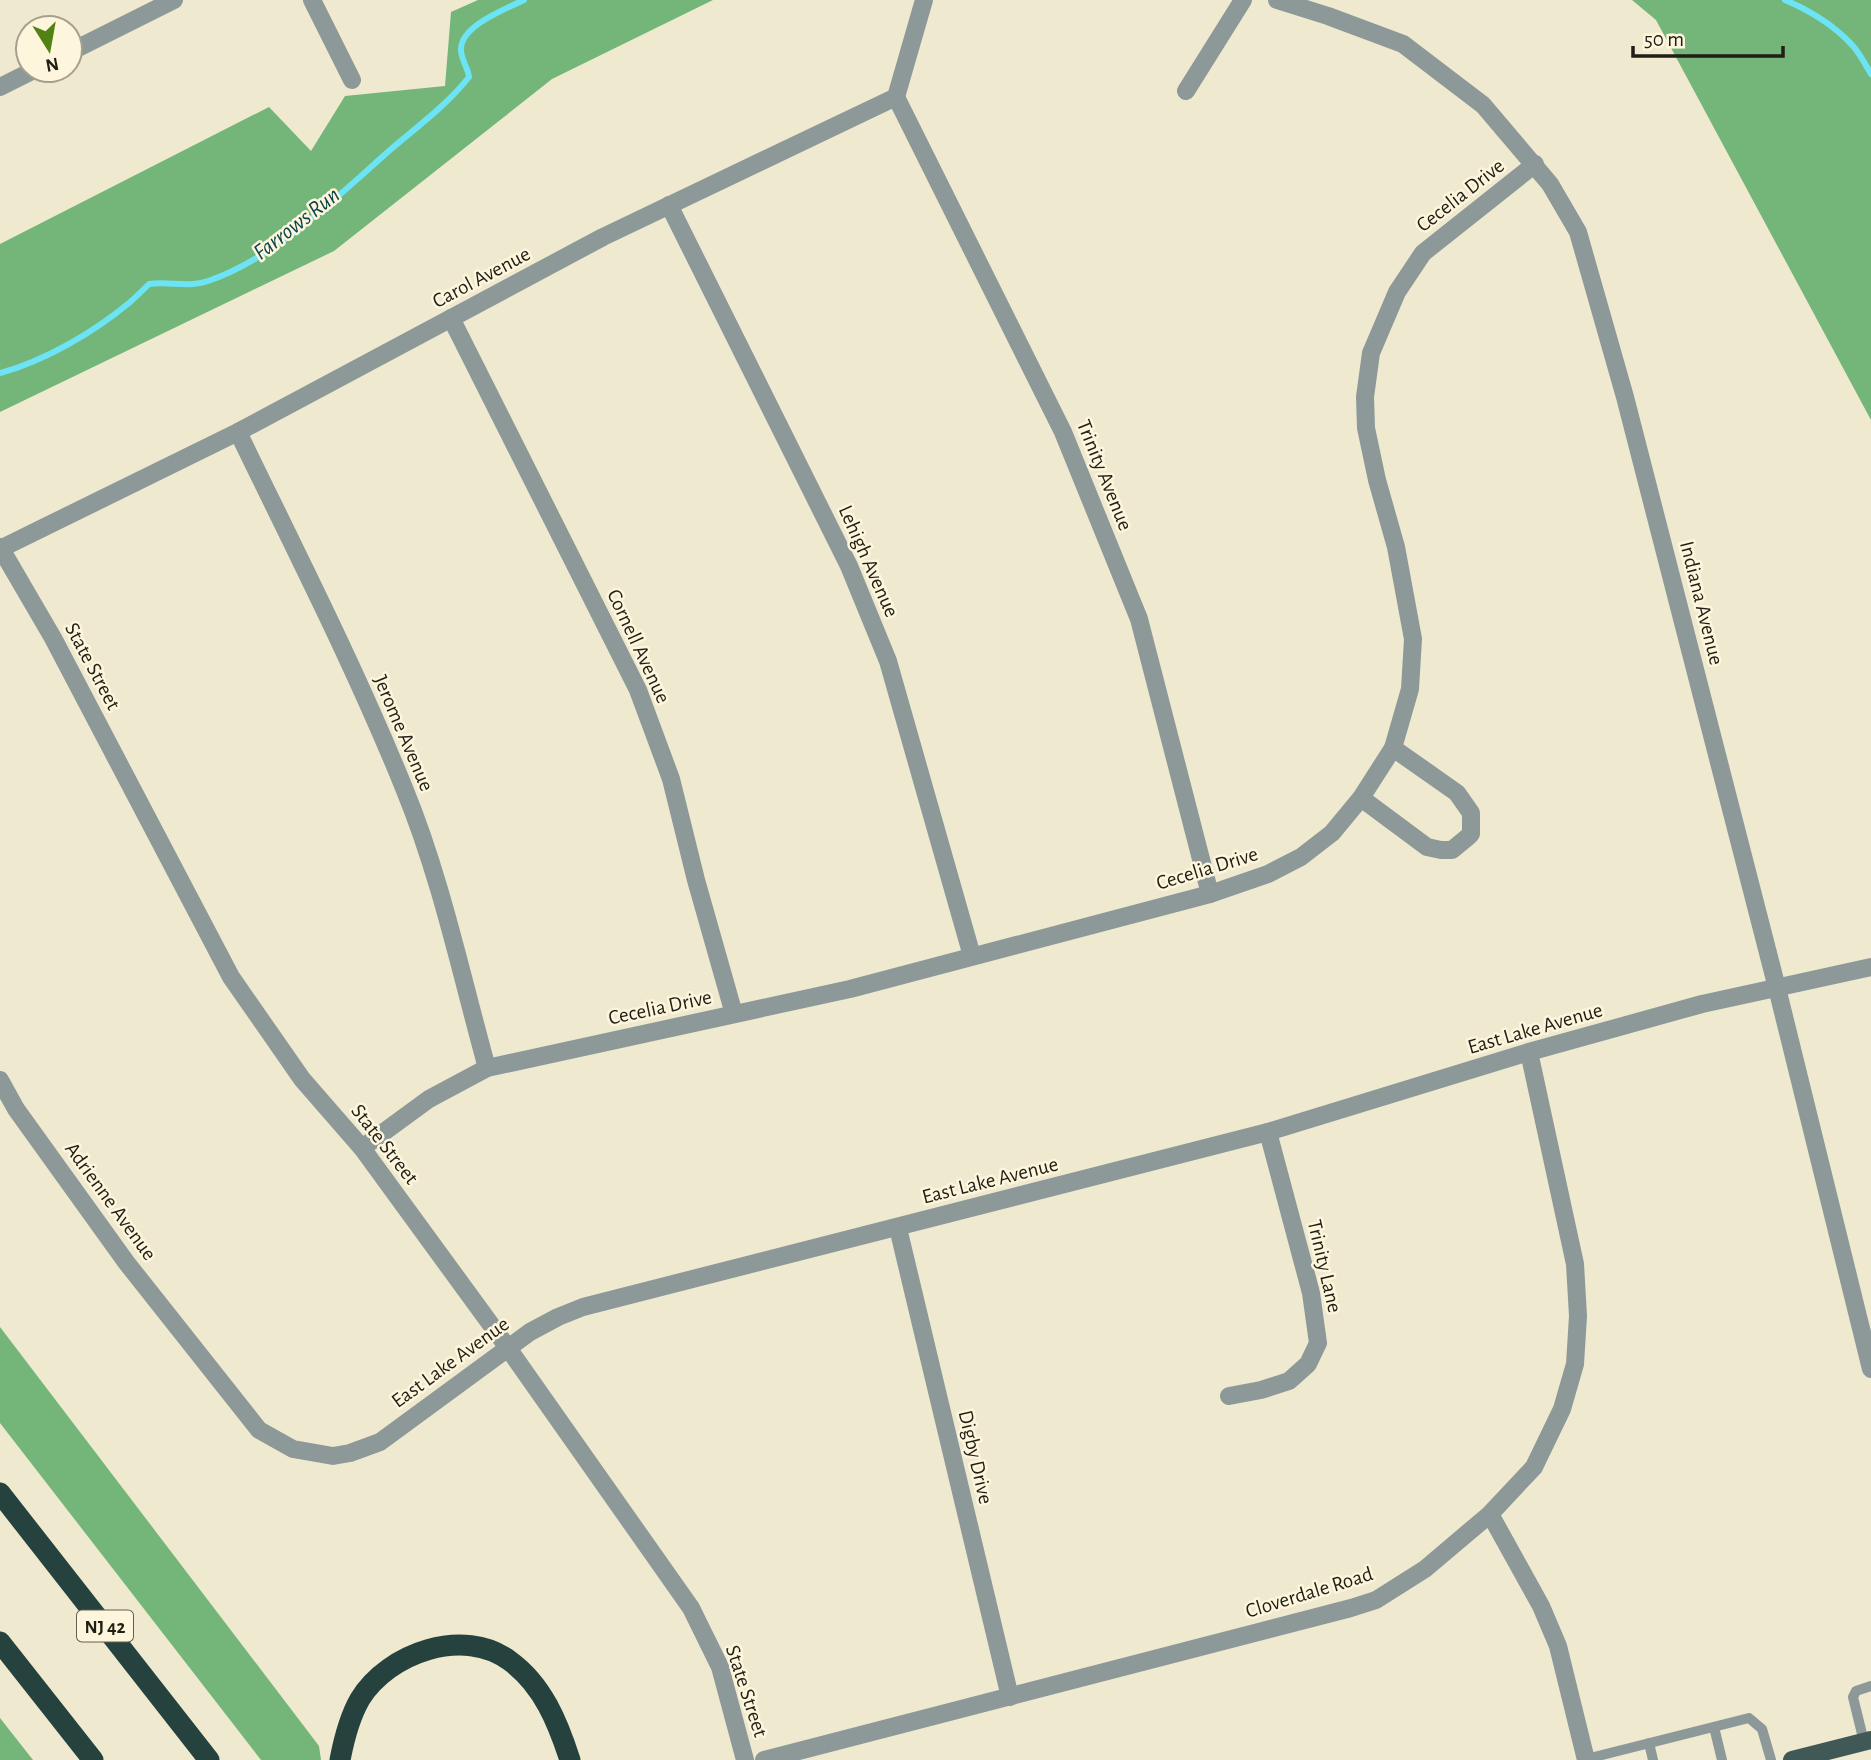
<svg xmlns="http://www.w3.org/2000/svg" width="1871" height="1760" viewBox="0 0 1871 1760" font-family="'Alegreya Sans',sans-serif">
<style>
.forest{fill:#74b579}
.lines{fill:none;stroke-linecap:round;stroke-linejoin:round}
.stream{stroke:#6de4f6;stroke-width:6}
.service{stroke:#8c9998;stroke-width:10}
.minor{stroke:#8c9998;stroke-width:18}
.primary{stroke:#415956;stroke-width:18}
.motorway{stroke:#26423f;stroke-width:21}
.labels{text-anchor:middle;stroke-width:5;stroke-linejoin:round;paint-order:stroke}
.shield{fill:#fdf6dd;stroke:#625f51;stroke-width:2}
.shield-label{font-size:19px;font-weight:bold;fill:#201e15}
.street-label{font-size:21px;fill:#201e15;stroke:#fdf6dd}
.water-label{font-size:23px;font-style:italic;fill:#0b434b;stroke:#fdf6dd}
</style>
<rect width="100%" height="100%" fill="#efe9d0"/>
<g class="forest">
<polygon points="478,0 713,0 552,79 334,251 0,412 0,244 269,107 311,151 345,96 445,86 451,12"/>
<polygon points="1632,0 1871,0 1871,420 1656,20"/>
<polygon points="0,1327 319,1746 321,1760 261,1760 0,1423"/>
<polygon points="0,1718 33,1760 0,1760"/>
</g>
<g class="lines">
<g class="stream">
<path d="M1785 0C1811 11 1834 25 1853 46 1860 54 1865 64 1871 74"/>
<path d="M0 373C45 361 94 332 129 303 136 297 143 290 149 284 169 281 189 288 208 281 273 260 339 195 390 150 417 127 447 105 469 77 468 68 462 61 461 51 459 26 506 9 524 0"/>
</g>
<g class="service">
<polyline points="1714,1727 1722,1760"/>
<polyline points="1864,1742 1853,1697 1856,1691 1871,1686"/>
<polyline points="1649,1743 1653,1760"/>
<polyline points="1586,1759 1749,1718 1762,1729 1771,1760"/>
</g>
<g class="minor">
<polyline points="312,0 352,80"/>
<polyline points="1277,0 1328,16 1403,44 1483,105 1550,184 1578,232 1625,397 1777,988 1871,1369"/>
<polyline points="70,52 174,0"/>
<polyline points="0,87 34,70"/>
<polyline points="1186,91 1243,0"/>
<polyline points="896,97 1063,432 1139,619 1210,894"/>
<polyline points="669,205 849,566 888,661 972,956"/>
<polyline points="451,318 638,690 671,779 696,880 734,1014"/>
<path d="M238 432C295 550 355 667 404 788 441 878 461 974 487 1068"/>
<polyline points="0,547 53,638 231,977 302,1079 362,1148 508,1348 691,1608 720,1667 745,1760"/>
<polyline points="0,549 238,432 603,237 896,97 924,0"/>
<polyline points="1361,798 1427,847 1441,850 1452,850 1469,836 1471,834 1471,813 1457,793 1393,748"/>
<polyline points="0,1080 16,1109 126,1262 259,1430 293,1449 333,1456 350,1453 380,1442 530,1332 558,1317 583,1307 1268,1132 1529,1052 1702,1004 1871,967"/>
<polyline points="362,1148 429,1099 487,1068 850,989 1210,894 1268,874 1301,857 1332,833 1361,798 1393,748 1410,689 1413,639 1396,547 1377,480 1366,428 1365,397 1371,353 1397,292 1423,253 1535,164"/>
<polyline points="898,1228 1010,1697"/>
<polyline points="1229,1396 1261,1390 1289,1381 1308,1364 1318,1343 1311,1293 1268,1132"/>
<polyline points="1490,1514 1541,1606 1558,1646 1586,1760"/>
<polyline points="764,1760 1351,1608 1376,1600 1425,1569 1490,1514 1534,1467 1562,1409 1575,1364 1578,1316 1575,1264 1529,1052"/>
</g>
<polyline class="primary" points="1792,1760 1871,1740"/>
<g class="motorway">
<polyline points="0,1493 209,1760"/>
<polyline points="0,1642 93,1760"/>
<path d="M340 1760C344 1739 349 1718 360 1699 388 1653 464 1626 510 1661 543 1685 558 1723 570 1760"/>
</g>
</g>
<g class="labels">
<rect class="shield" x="77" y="1610.5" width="56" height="31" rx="5"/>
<g class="shield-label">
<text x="105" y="1633">NJ 42</text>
</g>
<g class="street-label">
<text transform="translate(1460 195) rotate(-38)" y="7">Cecelia Drive</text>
<text transform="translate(481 277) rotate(-28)" y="7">Carol Avenue</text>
<text transform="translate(1105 475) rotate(68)" y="7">Trinity Avenue</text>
<text transform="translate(869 561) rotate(66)" y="7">Lehigh Avenue</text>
<text transform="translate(1702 603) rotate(76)" y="7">Indiana Avenue</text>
<text transform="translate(639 646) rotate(65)" y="7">Cornell Avenue</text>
<text transform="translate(93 666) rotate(62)" y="7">State Street</text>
<text transform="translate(404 733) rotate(67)" y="7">Jerome Avenue</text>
<text transform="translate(1207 868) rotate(-17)" y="7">Cecelia Drive</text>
<text transform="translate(660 1007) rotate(-12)" y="7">Cecelia Drive</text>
<text transform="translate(1535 1028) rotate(-16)" y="7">East Lake Avenue</text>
<text transform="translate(385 1144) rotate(52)" y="7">State Street</text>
<text transform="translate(990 1180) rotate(-14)" y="7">East Lake Avenue</text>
<text transform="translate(111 1201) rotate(54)" y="7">Adrienne Avenue</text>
<text transform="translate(1325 1266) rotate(77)" y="7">Trinity Lane</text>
<text transform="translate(450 1362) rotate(-36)" y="7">East Lake Avenue</text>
<text transform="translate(976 1457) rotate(77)" y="7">Digby Drive</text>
<text transform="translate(1309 1592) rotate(-17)" y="7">Cloverdale Road</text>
<text transform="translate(747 1691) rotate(72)" y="7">State Street</text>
</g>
<g class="water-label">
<text transform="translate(296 223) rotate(-38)" y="8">Farrows Run</text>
</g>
</g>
<g transform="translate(49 49) rotate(169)"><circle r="33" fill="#fdf6dd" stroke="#a5a08d" stroke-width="2"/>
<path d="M0-5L12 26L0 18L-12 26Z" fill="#528211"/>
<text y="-10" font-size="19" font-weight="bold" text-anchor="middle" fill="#201e15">N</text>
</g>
<path d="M1633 46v10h150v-10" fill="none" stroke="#201e15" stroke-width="3.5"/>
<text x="1644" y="46" font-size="21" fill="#201e15" stroke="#fdf6dd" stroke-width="5" paint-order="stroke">50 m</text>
</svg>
